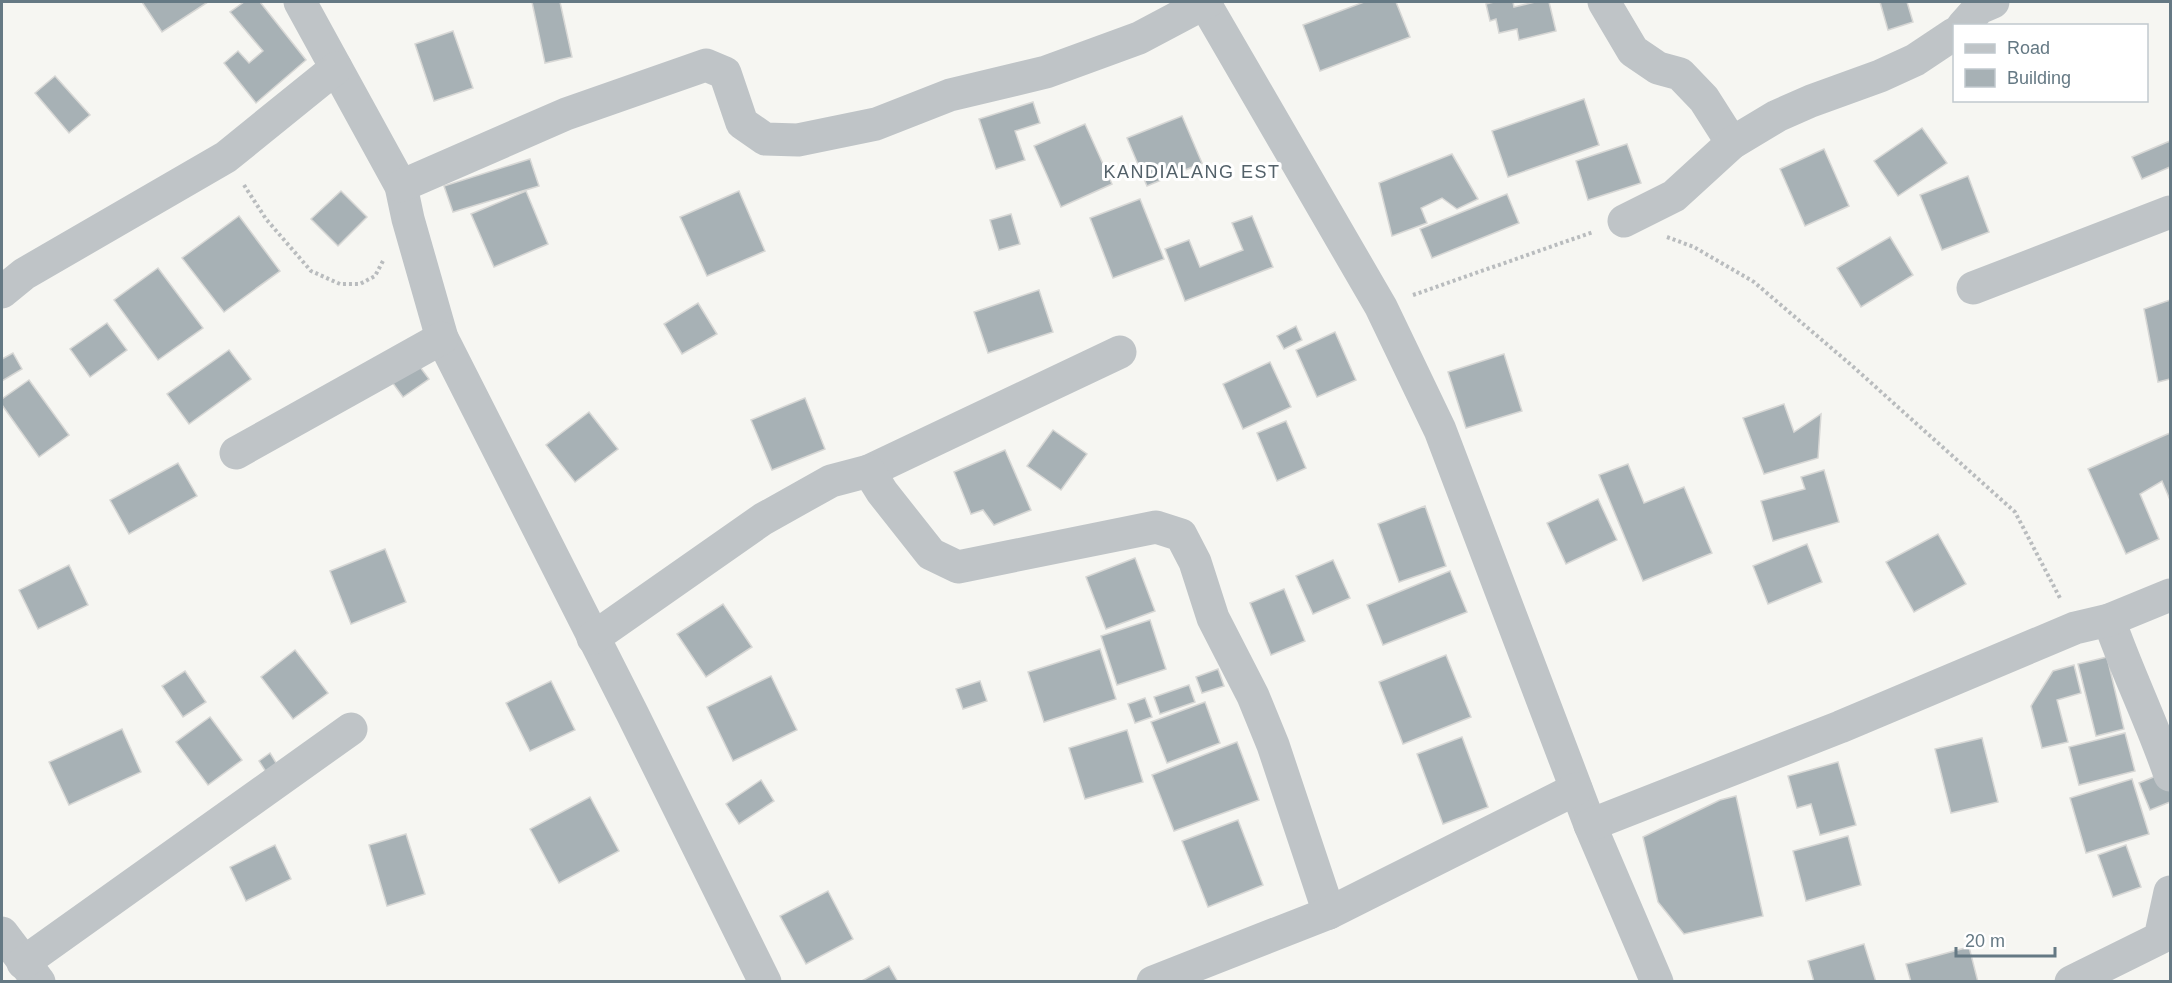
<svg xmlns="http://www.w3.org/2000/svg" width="2172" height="983" viewBox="0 0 2172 983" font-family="Helvetica,sans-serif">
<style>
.building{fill:#a7b1b5;stroke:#d7d7d5;stroke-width:1.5}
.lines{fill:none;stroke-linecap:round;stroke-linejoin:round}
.path{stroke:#b9bcbe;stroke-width:4;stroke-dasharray:3 3;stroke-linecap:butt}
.street{stroke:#bfc4c7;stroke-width:33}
.labels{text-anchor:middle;stroke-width:6;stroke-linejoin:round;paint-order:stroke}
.neighbourhood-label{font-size:18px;letter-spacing:1.5px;fill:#536169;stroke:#fff}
</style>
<rect width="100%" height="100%" fill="#f6f6f2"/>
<g class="building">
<polygon points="142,2 208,2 162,32"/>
<polygon points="244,2 260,2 306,60 256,103 224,63 238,51 249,63 263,51 230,12"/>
<polygon points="532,2 560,2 572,57 545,63"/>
<polygon points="1364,2 1396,2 1410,37 1320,71 1303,25"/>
<polygon points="1494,2 1513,2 1514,7 1535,2 1549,2 1556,31 1519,40 1517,29 1499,33 1496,19 1490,21 1486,4"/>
<polygon points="1880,2 1907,2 1913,22 1888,30"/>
<polygon points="453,31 473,88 434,101 415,44"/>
<polygon points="55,76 90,115 69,133 35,93"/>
<polygon points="1584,99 1599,145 1508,177 1492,131"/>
<polygon points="1033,102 1040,123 1015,131 1025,160 996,169 979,119"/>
<polygon points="1182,116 1202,163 1147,186 1127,138"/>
<polygon points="1085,124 1112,184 1061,207 1034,146"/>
<polygon points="1922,128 1947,163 1898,196 1874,161"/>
<polygon points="2170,141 2170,167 2142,179 2132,157"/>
<polygon points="1627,144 1641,183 1588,200 1576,161"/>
<polygon points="1824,149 1849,206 1805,226 1780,169"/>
<polygon points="1452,154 1478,199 1457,209 1442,198 1421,208 1427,223 1392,236 1379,183"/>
<polygon points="530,159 539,186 453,212 444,186"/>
<polygon points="1968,176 1989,232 1942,250 1920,195"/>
<polygon points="341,191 367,217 338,246 311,219"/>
<polygon points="526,191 548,244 494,267 471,214"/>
<polygon points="739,191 765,251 707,276 680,217"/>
<polygon points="1507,194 1519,223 1432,258 1420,229"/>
<polygon points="1140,199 1164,259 1113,278 1090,218"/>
<polygon points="1011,214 1020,244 999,250 990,220"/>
<polygon points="239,216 280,271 224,312 182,258"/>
<polygon points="1252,216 1273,267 1185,301 1165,249 1189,240 1200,267 1243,250 1232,223"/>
<polygon points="1890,237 1913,275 1861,307 1837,268"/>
<polygon points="158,268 203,328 158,360 114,300"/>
<polygon points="1039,290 1053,332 988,353 974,312"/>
<polygon points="2170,300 2170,379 2158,382 2144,309"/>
<polygon points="698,303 717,334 682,354 664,324"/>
<polygon points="107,323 127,350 90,377 70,349"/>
<polygon points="1296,326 1302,340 1284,349 1277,336"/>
<polygon points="1335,332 1356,380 1317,397 1296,350"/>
<polygon points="229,350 251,379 189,424 167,394"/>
<polygon points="13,353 22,369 2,381 2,359"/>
<polygon points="1504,354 1522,411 1466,428 1448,372"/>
<polygon points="1270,362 1291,407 1243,429 1223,384"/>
<polygon points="417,363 429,379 403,397 392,382"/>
<polygon points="29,380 69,435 39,457 2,405 2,399"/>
<polygon points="805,398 825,449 772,470 751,420"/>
<polygon points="1784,404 1794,432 1821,414 1818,458 1764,474 1743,418"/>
<polygon points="589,412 618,449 575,482 546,445"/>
<polygon points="1286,421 1306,468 1277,481 1257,433"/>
<polygon points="1053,430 1087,454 1061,490 1027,466"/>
<polygon points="2170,433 2170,500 2162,481 2140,494 2159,539 2126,554 2088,469"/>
<polygon points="1005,450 1031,510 994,525 983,510 971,514 954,472"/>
<polygon points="178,463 197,496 129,534 110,500"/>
<polygon points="1628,464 1644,503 1684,487 1712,553 1643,581 1599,475"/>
<polygon points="1824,470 1839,522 1773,541 1761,501 1805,489 1801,477"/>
<polygon points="1598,499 1617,540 1566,564 1547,523"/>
<polygon points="1425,506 1446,566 1399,582 1378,524"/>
<polygon points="1938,534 1966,584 1914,612 1886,562"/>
<polygon points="1807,544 1822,582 1768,604 1753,566"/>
<polygon points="385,549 406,602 351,624 330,571"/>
<polygon points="1135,558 1155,611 1106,629 1086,577"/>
<polygon points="1333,560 1350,598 1313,614 1296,576"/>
<polygon points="69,565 88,605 38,629 19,590"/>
<polygon points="1450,571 1467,612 1383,645 1367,605"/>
<polygon points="1284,589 1305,641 1271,655 1250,603"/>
<polygon points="723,604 752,647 706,677 677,634"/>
<polygon points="1150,620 1166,669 1117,685 1101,636"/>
<polygon points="1100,649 1116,699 1044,722 1028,672"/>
<polygon points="295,650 328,693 293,719 261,677"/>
<polygon points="1446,655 1471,717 1403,744 1379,682"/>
<polygon points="2107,657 2124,729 2096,736 2078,664"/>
<polygon points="2074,665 2081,693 2057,700 2068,742 2042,748 2031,706 2053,671"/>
<polygon points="1218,669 1224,686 1202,693 1196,677"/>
<polygon points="185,671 206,702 183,717 162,686"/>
<polygon points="771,676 797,730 733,761 707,707"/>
<polygon points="551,681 575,730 530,751 506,703"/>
<polygon points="980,681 987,701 963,709 956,689"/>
<polygon points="1189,685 1195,702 1160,714 1154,697"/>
<polygon points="1145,698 1152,717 1135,723 1128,704"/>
<polygon points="1205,702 1220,743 1167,763 1151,722"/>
<polygon points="210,717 242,760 208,785 176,742"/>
<polygon points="122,729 141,772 69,805 49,762"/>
<polygon points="1127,730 1143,782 1085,799 1069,748"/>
<polygon points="2125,733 2135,771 2079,785 2069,747"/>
<polygon points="1462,737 1488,807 1443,824 1417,754"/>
<polygon points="1982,738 1998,802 1951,813 1935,749"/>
<polygon points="1237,742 1259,800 1174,831 1152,775"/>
<polygon points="270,753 281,771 270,778 259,761"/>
<polygon points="1838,762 1856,825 1820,835 1811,804 1797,808 1788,776"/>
<polygon points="2163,773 2170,791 2170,802 2150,810 2139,783"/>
<polygon points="2132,779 2149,834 2086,853 2070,798"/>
<polygon points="761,780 774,801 739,824 726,804"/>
<polygon points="1736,796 1763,916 1684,934 1658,902 1643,837 1720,800"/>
<polygon points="590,797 619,851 559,883 530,829"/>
<polygon points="1238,820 1263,885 1208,907 1182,841"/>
<polygon points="406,834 425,894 387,906 369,845"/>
<polygon points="1848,836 1861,885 1806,901 1793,851"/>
<polygon points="275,845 291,879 246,901 230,867"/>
<polygon points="2126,845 2141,887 2113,897 2098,855"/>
<polygon points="828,891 853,939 806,964 780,916"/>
<polygon points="1864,944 1876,982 1814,982 1808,961"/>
<polygon points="1969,947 1978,982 1911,982 1906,964"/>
<polygon points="889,966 898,982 860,982"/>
</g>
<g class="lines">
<g class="path">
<polyline points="244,185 266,219 311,271 340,284 360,284 375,276 384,259"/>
<polyline points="1667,237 1694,247 1754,282 1850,364 2015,512 2061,600"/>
<polyline points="1413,295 1593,232"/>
</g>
<g class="street">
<polyline points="300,2 401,186 408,219 442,338 632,713 765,982"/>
<polyline points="1204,2 1381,307 1440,430 1590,825 1657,982"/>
<polyline points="1604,2 1633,51 1658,68 1680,74 1704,99 1732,143"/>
<polyline points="1963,26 1979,8 1993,2"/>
<polyline points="401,186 566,114 706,65 725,73 742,123 765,139 798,140 876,124 950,95 1046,72 1139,38 1207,2"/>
<polyline points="1624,221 1674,196 1732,143 1777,116 1811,101 1880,76 1915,60 1954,34"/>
<polyline points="1973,288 2170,212"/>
<polyline points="2,292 24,274 226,157 336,68"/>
<polyline points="236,453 442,338"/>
<polyline points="869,471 1120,352"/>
<path d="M2109 620C2127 672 2152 722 2170 775"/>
<polyline points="593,638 763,519 831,481 869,471 882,492 931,554 958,567 1156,527 1181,535 1195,562 1213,618 1253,696 1273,745 1329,913"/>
<polyline points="1590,825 1840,727 2075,628 2109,620 2170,595"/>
<polyline points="2,933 39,982"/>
<polyline points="23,963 351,729"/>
<polyline points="1153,982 1329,913 1576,789"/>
<polyline points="2071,982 2160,938 2170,892"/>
</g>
</g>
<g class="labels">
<g class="neighbourhood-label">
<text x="1192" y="178">KANDIALANG EST</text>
</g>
</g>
<rect width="2172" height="983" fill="none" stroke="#657984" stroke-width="6"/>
<rect x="1953" y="24" width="195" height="78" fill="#ffffff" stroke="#c1c9ce" stroke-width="1.5"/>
<rect x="1965" y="44" width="30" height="9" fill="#bfc4c7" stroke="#c1c9ce" stroke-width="1.5"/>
<text x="2007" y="54" font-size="18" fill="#657984">Road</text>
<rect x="1965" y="69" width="30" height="18" fill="#a7b1b5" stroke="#c1c9ce" stroke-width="1.5"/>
<text x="2007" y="84" font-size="18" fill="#657984">Building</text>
<path d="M1956 947v9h99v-9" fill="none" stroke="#657984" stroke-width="3"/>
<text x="1965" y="947" font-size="18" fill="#657984" stroke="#ffffff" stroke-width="4.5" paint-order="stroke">20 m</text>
</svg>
